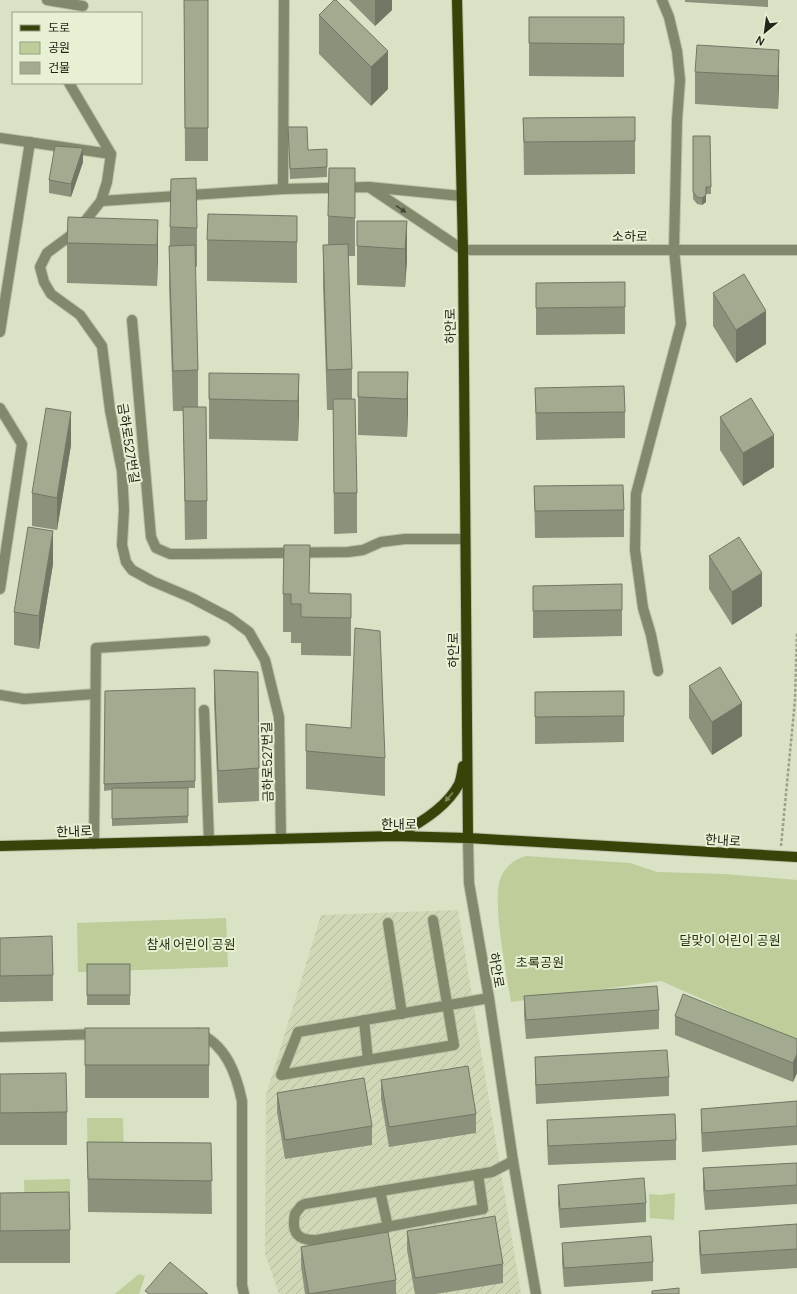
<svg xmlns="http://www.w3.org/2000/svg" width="797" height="1294" viewBox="0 0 797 1294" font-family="Manrope,'Noto Sans KR',sans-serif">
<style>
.industrial{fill:url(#industrial-furrows)}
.park{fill:#becd99}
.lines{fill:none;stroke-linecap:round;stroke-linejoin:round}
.minor-casing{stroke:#b9c0a7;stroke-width:12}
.major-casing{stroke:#b9c0a7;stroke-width:12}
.path{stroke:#999f89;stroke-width:2.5;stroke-dasharray:3 2;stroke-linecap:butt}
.minor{stroke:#81896d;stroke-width:10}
.major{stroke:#384309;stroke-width:10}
.wall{fill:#8b927c}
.shaded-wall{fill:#717765}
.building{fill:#a2aa90;stroke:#717765}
.oneway{fill:#434736}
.oneway2{fill:#7e885a}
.labels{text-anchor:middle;stroke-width:4;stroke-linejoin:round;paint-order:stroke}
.street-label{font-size:13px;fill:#212419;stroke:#e7f0d3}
.park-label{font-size:13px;fill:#283012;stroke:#e7f0d3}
</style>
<defs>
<pattern id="industrial-furrows" width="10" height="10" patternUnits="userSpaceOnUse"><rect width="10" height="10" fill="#ced8b6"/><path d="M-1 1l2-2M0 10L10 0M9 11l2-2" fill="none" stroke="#b1b99c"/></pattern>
</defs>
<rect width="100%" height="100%" fill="#dae2c6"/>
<polygon class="industrial" points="458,910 521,1294 279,1294 265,1254 266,1095 321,915"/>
<g class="park">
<path d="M526 856 630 863 657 872 724 874 797 880V1041L661 981 511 1002C507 975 491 900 501 877 506 866 515 859 526 856Z"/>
<polygon points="226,918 228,967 78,972 77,923"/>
<polygon points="87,1118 123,1118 124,1163 88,1164"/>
<polygon points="70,1179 70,1218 25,1218 24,1180"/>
<polygon points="675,1193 674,1220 650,1218 649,1194 660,1195"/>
<polygon points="139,1274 145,1276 139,1294 115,1294"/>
</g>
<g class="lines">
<defs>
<g id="minor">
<polyline points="47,0 83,6"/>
<polyline points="69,83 111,154 107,182 101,201 78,230 47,253 40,267 44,282 51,294 80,315 102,346 110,410 122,471 124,510 122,545 126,562 132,570 152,581 192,598 230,618 249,632 265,660 279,717 281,839"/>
<polyline points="0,138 111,154"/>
<polyline points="369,187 463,250 797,250"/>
<polyline points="283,189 284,0"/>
<polyline points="101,201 283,189 369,187 461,196"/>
<polyline points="132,320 151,537 156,548 170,554 191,554 348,552 363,550 381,542 405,539 465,539"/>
<polyline points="0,332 30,142"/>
<polyline points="0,408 22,444 0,589"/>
<polyline points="658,671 651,635 643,608 635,550 636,494 681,324 674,249 677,120 680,80 677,51 669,17 662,0"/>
<polyline points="0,695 24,699 95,694"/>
<polyline points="204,710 209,841"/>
<polyline points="468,838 469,883 489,998 513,1161 536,1294"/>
<polyline points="94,844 96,648 205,641"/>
<polyline points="433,920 454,1045 281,1075 298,1032 489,998"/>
<polyline points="388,923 402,1014"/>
<polyline points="364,1020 368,1060"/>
<path d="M198 1033C226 1045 236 1073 242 1101V1285L244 1294"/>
<polyline points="0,1037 98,1034"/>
<path d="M478 1174 483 1209 317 1240C298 1241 291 1233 295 1214L301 1206 305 1204 492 1172 513 1161"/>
<polyline points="380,1191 388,1227"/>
</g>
<g id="major">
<polyline points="457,0 463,250 468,838"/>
<path d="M397 835C419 824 447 807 459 784 461 779 462 772 463 766"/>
<polyline points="0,846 394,836 468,838 797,857"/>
</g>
</defs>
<use href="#minor" class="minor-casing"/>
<use href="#major" class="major-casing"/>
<polyline class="path" points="781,846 795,700 797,633"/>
<use href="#minor" class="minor"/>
<use href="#major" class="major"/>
</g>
<g class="wall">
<polygon points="184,0 208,0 208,161 185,161"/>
<polygon points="334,0 388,89 371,106 319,54 319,15"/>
<polygon points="349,0 392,0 392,10 375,26"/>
<polygon points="685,0 768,0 768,7 685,2"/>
<polygon points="529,17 624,17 624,77 529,76"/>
<polygon points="779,50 779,83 778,109 695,104 695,72"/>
<polygon points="635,117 635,174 524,175 523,118"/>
<polygon points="288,127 308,150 327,167 327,177 290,179"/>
<polygon points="693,136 710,136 711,194 706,194 706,202 702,205 697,204 693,199"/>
<polygon points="83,162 71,197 49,193 49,180"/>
<polygon points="297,216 297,283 207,281 207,240"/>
<polygon points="328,216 355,218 355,256 348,256 352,369 352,399 357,493 357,533 334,534 333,410 327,410 323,285 323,245 328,245"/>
<polygon points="158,220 157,286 67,283 67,243"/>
<polygon points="357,221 407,221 407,260 405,287 357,285"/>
<polygon points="170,227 197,228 197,267 195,266 198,370 198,407 207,501 207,539 185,540 183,411 173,411 169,286"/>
<polygon points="536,283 625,307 625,334 536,335"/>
<polygon points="713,293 766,344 736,363 713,326"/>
<polygon points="358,372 408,372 408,410 407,437 358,435"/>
<polygon points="299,374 298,441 209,439 209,399"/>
<polygon points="535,388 625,412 625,438 536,440"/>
<polygon points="720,417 774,467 743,486 720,450"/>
<polygon points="71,445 57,530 32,526 32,493"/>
<polygon points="534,486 624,510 624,537 535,538"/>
<polygon points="709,556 762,606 732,625 709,589"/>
<polygon points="53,564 39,649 14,645 14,612"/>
<polygon points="533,586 622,610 622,636 533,638"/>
<polygon points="310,593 351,594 351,656 301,655 301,643 291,643 291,632 283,632 283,594"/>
<polygon points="214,670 258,672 259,801 218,803 214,702"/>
<polygon points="689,686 742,736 712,755 689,718"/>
<polygon points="195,688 195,788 175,788 188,788 188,823 112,826 112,790 104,791 105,691"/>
<polygon points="535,692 624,716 624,742 535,744"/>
<polygon points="351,728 385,758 385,796 306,789 306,751"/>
<polygon points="0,938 53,975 53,1001 0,1002"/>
<rect x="87" y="964" width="43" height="41"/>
<polygon points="524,996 659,1010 659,1029 526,1039 524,1015"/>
<polygon points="675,1016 797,1039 797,1073 793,1082 675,1035"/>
<polygon points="85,1028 209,1065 209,1098 85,1098"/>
<polygon points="535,1057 669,1077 669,1096 536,1104 535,1077"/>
<polygon points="0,1074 67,1112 67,1145 0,1145"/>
<polygon points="381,1080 476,1114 476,1133 389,1147 381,1099"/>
<polygon points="277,1093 372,1126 372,1145 285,1159 277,1112"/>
<polygon points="797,1101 797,1145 702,1152 701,1128 701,1109"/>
<polygon points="547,1120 676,1140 676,1160 548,1165 547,1139"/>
<polygon points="87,1142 211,1143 212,1214 88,1212"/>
<polygon points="797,1163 797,1204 705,1210 703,1188 703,1168"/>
<polygon points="558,1185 646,1203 646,1222 560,1228 558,1204"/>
<polygon points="0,1193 70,1230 70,1263 0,1263"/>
<polygon points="797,1224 797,1268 701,1274 699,1250 699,1231"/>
<polygon points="407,1231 503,1264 503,1283 436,1294 415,1294 407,1250"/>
<polygon points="562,1243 653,1262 653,1281 564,1287 562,1262"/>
<polygon points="301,1247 396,1280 396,1294 305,1294 301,1266"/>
</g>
<g class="shaded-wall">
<polygon points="375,0 392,0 392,10 375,26"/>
<polygon points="779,50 779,83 778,109 778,76"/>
<polygon points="388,51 388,89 371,106 371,67"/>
<polygon points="83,148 83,162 71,197 71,184"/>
<polygon points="706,195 706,202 702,205 702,198"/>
<polygon points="158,220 158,260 157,286 157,245"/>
<polygon points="407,221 407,260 405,287 405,249"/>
<polygon points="766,311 766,344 736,363 736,330"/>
<polygon points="408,372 408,410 407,437 407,399"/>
<polygon points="299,374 299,415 298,441 298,401"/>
<polygon points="71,412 71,445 57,530 57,498"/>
<polygon points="774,435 774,467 743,486 743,453"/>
<polygon points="53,531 53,564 39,649 39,616"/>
<polygon points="762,573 762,606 732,625 732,592"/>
<polygon points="742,703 742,736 712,755 712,722"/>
<polygon points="797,1054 797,1073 793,1082 793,1063"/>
</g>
<g class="building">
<polygon points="184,0 208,0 208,128 185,128"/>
<polygon points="334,0 336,0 388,51 371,67 319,15"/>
<polygon points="529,17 624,17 624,44 529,43"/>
<polygon points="697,45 779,50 778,76 695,72"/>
<polygon points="635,117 635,141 524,142 523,118"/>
<polygon points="288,127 307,127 308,150 327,149 327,167 290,169"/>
<polygon points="693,136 710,136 711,187 706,187 706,195 702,198 697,197 693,192"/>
<polygon points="55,146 83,148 71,184 49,180"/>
<polygon points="329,168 355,168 355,218 328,216"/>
<polygon points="196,178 197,228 170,227 171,179"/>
<polygon points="208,214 297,216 297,242 207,240"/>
<polygon points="68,217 158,220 157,245 67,243"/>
<polygon points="357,221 407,221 405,249 357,246"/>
<polygon points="348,244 352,369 327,370 323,245"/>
<polygon points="195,245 198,370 173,371 169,246"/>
<polygon points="744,274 766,311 736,330 713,293"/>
<polygon points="625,282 625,307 536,308 536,283"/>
<polygon points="358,372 408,372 407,399 358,397"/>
<polygon points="209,373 299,374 298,401 209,399"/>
<polygon points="624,386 625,412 536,413 535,388"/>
<polygon points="751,398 774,435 743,453 720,417"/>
<polygon points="333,399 355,399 357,493 334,493"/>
<polygon points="183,407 206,407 207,501 185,501"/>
<polygon points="46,408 71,412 57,498 32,493"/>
<polygon points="623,485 624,510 535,511 534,486"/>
<polygon points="28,527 53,531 39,616 14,612"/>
<polygon points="739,537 762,573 732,592 709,556"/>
<polygon points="284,545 310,545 309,593 351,594 351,618 301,617 301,604 291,604 291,594 283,594"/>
<polygon points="622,584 622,610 533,611 533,586"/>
<polygon points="355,628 380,631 385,758 306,751 306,724 351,728"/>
<polygon points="720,667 742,703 712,722 689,686"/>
<polygon points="214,670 258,672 259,768 218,771"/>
<polygon points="195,688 195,781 104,784 105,691"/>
<polygon points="624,691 624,716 535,717 535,692"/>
<polygon points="112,788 188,788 188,816 112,819"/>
<polygon points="52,936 53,975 0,976 0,938"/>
<rect x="87" y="964" width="43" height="31"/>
<polygon points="657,986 659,1010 526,1020 524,996"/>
<polygon points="683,994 797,1039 797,1054 793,1063 675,1016"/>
<rect x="85" y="1028" width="124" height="37"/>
<polygon points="667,1050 669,1077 536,1085 535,1057"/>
<polygon points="468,1066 476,1114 389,1127 381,1080"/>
<polygon points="66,1073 67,1112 0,1113 0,1074"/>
<polygon points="364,1078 372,1126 285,1140 277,1093"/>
<polygon points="797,1101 797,1126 702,1133 701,1109"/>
<polygon points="675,1114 676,1140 548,1146 547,1120"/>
<polygon points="87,1142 211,1143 212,1181 88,1179"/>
<polygon points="797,1163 797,1185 705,1191 703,1168"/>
<polygon points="644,1178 646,1203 560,1209 558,1185"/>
<polygon points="69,1192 70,1230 0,1231 0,1193"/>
<polygon points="495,1216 503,1264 415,1278 407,1231"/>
<polygon points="797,1224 797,1249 701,1255 699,1231"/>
<polygon points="388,1232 396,1280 309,1294 301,1247"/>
<polygon points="651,1236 653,1262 564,1268 562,1243"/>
<polygon points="170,1262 208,1294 149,1294 145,1291"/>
<polygon points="679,1288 679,1294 652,1294 652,1291"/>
</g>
<defs><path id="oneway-solid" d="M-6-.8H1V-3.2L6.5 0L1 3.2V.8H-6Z"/></defs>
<use class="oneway" href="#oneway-solid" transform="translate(401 209) rotate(34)"/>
<use class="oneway2" href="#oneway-solid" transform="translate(449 797) rotate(131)"/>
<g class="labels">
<g class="street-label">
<text x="630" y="241">소하로</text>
<text transform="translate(450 326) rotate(-91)" y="5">하안로</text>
<text transform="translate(129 443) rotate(81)" y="5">금하로527번길</text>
<text transform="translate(453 650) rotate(-90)" y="5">하안로</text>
<text transform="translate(267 762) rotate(-91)" y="5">금하로527번길</text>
<text x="399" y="829">한내로</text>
<text transform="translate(74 831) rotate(-2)" y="5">한내로</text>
<text transform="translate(723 840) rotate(3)" y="5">한내로</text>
<text transform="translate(497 970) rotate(80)" y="5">하안로</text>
</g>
<g class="park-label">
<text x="730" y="945">달맞이 어린이 공원</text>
<text x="191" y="949">참새 어린이 공원</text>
<text x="540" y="967">초록공원</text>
</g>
</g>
<rect x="12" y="12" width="130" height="72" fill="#e7f0d3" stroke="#989e89"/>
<rect x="20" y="25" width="20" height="6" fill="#384309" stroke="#989e89"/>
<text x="48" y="32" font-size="12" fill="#212419">도로</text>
<rect x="20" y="42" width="20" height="12" fill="#becd99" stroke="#989e89"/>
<text x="48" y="52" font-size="12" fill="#212419">공원</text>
<rect x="20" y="62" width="20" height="12" fill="#a2aa90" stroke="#989e89"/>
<text x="48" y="72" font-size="12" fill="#212419">건물</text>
<g transform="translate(765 32) rotate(209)" stroke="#e7f0d3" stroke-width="3" paint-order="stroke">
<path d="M0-3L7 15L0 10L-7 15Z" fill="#212419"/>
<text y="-6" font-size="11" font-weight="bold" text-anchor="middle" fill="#212419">N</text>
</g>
</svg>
